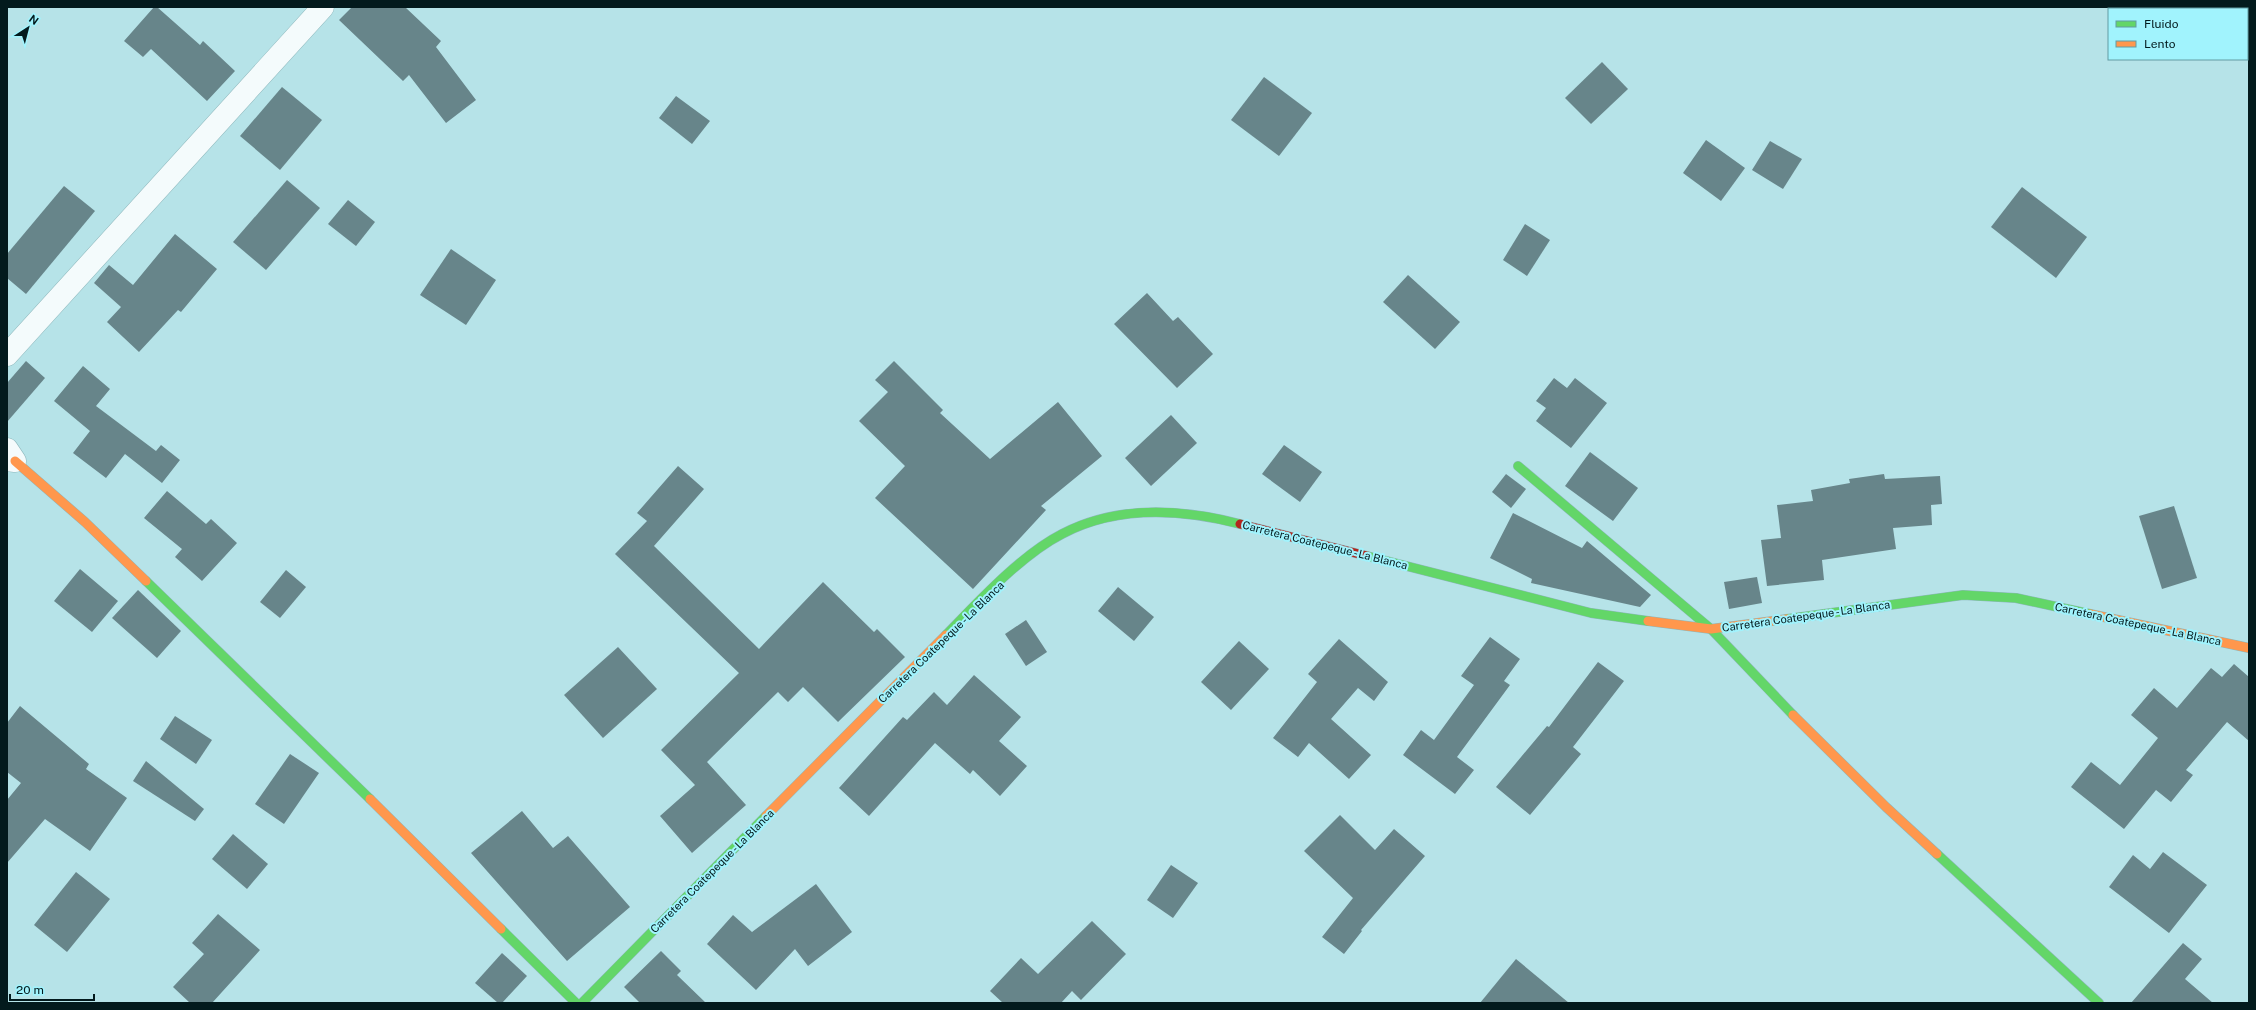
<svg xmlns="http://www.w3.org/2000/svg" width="2256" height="1010" viewBox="0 0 2256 1010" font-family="'Public Sans',sans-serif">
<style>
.building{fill:#67858a}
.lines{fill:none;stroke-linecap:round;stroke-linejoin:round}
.street-casing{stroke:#8db7bc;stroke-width:23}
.fast-casing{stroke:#8db7bc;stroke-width:10}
.slow-casing{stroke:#8db7bc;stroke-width:10}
.jam-casing{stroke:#8db7bc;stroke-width:10}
.street{stroke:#f4fbfc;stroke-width:22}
.fast{stroke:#63d668;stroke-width:9}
.slow{stroke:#ff974d;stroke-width:9}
.jam{stroke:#b3261e;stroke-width:9}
.labels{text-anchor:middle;stroke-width:4;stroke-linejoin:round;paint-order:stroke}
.street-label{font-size:11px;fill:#031a1d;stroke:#a1f3fd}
</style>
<rect width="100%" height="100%" fill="#b6e3e8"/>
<g class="building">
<polygon points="154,7 157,7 200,45 203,41 235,71 207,101 151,49 143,57 124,41"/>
<polygon points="352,7 405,7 441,41 436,47 476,100 446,123 409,75 403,81 339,20"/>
<polygon points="1602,62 1628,89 1591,124 1565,98"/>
<polygon points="1264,77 1312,113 1279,156 1231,120"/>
<polygon points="282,87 322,120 280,170 240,136"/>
<polygon points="676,96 710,121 692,144 659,118"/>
<polygon points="1706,140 1745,168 1721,201 1683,173"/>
<polygon points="1770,141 1802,159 1783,189 1752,170"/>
<polygon points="287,180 320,208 266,270 233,242"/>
<polygon points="64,186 95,211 26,294 7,278 7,254"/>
<polygon points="2022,187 2087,237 2056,278 1991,227"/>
<polygon points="348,200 375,222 356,246 328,224"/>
<polygon points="1525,224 1550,240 1527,276 1503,260"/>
<polygon points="175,234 217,269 181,312 178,310 139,352 107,322 121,307 94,283 109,265 133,285"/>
<polygon points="451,249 496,280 466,325 420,295"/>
<polygon points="1408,275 1460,322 1435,349 1383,302"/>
<polygon points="1147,293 1173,321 1178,317 1213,354 1177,388 1114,324"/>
<polygon points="26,361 45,378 7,422 7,383"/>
<polygon points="894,361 943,410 940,413 990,459 1058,402 1102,456 1041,506 1046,510 973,589 875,498 905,466 859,421 888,392 875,380"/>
<polygon points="83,366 110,389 96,406 156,451 161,445 180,460 162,483 125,454 106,478 73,453 90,431 54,401"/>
<polygon points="1554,378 1567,388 1575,378 1607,403 1571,448 1536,421 1546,408 1536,401"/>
<polygon points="1171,415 1197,443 1151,486 1125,458"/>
<polygon points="1284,445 1322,472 1300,502 1262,474"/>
<polygon points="1590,452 1638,488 1613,521 1565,486"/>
<polygon points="678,466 704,489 654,546 759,649 823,582 874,632 877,629 905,657 838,722 803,687 788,702 778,692 707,762 746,805 692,853 660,816 695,785 661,750 739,673 615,554 647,521 637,513"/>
<polygon points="1506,474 1526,489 1511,508 1492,492"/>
<polygon points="1884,474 1885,479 1940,476 1942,504 1931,505 1932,525 1893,528 1896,549 1822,560 1824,580 1767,586 1761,540 1781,538 1777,505 1813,501 1811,490 1850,483 1849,479"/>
<polygon points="167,491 206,524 211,519 237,543 202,581 175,557 182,549 144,518"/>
<polygon points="2174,506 2197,578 2162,589 2139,516"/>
<polygon points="1513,513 1582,548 1587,541 1651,595 1640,607 1531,583 1532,579 1490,558"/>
<polygon points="80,569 118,601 92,632 54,601"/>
<polygon points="286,570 306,587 280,618 260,602"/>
<polygon points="1757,577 1762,603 1729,609 1724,582"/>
<polygon points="1118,587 1154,617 1134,641 1098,611"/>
<polygon points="138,590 181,631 157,658 112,618"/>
<polygon points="1026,620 1047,652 1026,666 1005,634"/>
<polygon points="1490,637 1520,659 1504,681 1510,685 1457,757 1474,770 1455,794 1403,755 1421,730 1434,740 1474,685 1461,676"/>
<polygon points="1339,639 1388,682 1374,701 1358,688 1331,719 1371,755 1349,779 1309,743 1298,757 1273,738 1317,682 1308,674"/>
<polygon points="1239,641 1269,669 1231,710 1201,682"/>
<polygon points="618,647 657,689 603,738 564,695"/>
<polygon points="1598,662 1624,681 1573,747 1581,754 1530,815 1496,787 1547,726 1549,727"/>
<polygon points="2234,664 2249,677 2249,741 2227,722 2186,770 2193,775 2171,802 2156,790 2124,829 2071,787 2091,762 2120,785 2158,738 2131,715 2154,688 2177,708 2211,668 2222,677"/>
<polygon points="974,675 1021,717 999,741 1027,766 1000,796 973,770 970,774 935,743 869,816 839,788 903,717 907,720 934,692 947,705"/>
<polygon points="20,706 89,764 86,769 127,798 90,851 45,819 7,863 7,800 21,783 7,772 7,723"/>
<polygon points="175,716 212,740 196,764 160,739"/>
<polygon points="290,754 319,773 284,824 255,804"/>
<polygon points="146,761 204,809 195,821 133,781"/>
<polygon points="522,811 553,848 568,836 630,907 567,961 471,853"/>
<polygon points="1340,815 1375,850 1394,829 1425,856 1361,930 1362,931 1344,954 1322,937 1353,898 1304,851"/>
<polygon points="233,834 268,864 247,889 212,859"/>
<polygon points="2163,852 2207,885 2169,933 2109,887 2133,855 2150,869"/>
<polygon points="1171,865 1198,883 1173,918 1147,900"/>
<polygon points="76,872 110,899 67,952 34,925"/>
<polygon points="816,884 852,932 808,966 795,949 756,990 707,944 733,915 752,932"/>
<polygon points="218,914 260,950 212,1003 190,1003 173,987 204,954 192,943"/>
<polygon points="1092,921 1126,954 1081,1000 1072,991 1061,1003 1003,1003 990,991 1021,958 1038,974"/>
<polygon points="2183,943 2202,959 2185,979 2213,1003 2131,1003"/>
<polygon points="661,951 681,971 677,975 706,1003 640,1003 624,987"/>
<polygon points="502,953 527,976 502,1003 498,1003 475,983"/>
<polygon points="1516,959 1569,1003 1480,1003"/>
</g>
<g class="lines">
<defs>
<g id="street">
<polyline points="7,355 323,7"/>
<polyline points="7,449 15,461 7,460"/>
</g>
<g id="fast">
<polyline points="1518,466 1711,629 1793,715"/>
<polyline points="1367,556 1591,613 1648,621"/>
<polyline points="146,581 370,799"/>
<polyline points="1787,619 1963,595 2016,598 2090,614"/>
<path d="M946 635C978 602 1021 555 1062 534 1117 505 1182 509 1240 524"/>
<polyline points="1937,854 2099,1003"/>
<polyline points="501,929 576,1003"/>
<polyline points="582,1003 766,816"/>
</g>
<g id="slow">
<polyline points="15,461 85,522 146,581"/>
<polyline points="2090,614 2249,648"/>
<polyline points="1648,621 1711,629 1787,619"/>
<polyline points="1793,715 1886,807 1937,854"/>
<polyline points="370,799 501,929"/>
<polyline points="766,816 946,635"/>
</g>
<polyline id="jam" points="1240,524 1367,556"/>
</defs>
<use href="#street" class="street-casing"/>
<use href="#fast" class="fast-casing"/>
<use href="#slow" class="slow-casing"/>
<use href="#jam" class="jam-casing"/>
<use href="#street" class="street"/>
<use href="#fast" class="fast"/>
<use href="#slow" class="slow"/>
<use href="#jam" class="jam"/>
</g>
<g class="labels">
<g class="street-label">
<text transform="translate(1325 545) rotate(14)" y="4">Carretera Coatepeque - La Blanca</text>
<text transform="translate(1806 616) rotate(-8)" y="4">Carretera Coatepeque - La Blanca</text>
<text transform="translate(2138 624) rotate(12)" y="4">Carretera Coatepeque - La Blanca</text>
<text transform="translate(941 642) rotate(-44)" y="4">Carretera Coatepeque - La Blanca</text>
<text transform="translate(712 871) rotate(-45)" y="4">Carretera Coatepeque - La Blanca</text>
</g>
</g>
<rect width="2256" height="1010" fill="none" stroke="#031a1d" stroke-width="16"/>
<rect x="2108" y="8" width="140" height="52" fill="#a1f3fd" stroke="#629ca3"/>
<rect x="2116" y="21" width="20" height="6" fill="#63d668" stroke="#629ca3"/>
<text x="2144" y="28" font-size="12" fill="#031a1d">Fluido</text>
<rect x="2116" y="41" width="20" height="6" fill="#ff974d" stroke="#629ca3"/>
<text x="2144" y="48" font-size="12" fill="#031a1d">Lento</text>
<g transform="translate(28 28) rotate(36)" stroke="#a1f3fd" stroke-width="3" paint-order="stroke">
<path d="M0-3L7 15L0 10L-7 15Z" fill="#031a1d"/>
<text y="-6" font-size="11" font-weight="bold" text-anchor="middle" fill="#031a1d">N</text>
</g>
<path d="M10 994v6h84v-6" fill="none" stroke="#031a1d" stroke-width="2"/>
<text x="16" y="994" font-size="12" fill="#031a1d" stroke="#a1f3fd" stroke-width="3" paint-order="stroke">20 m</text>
</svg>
